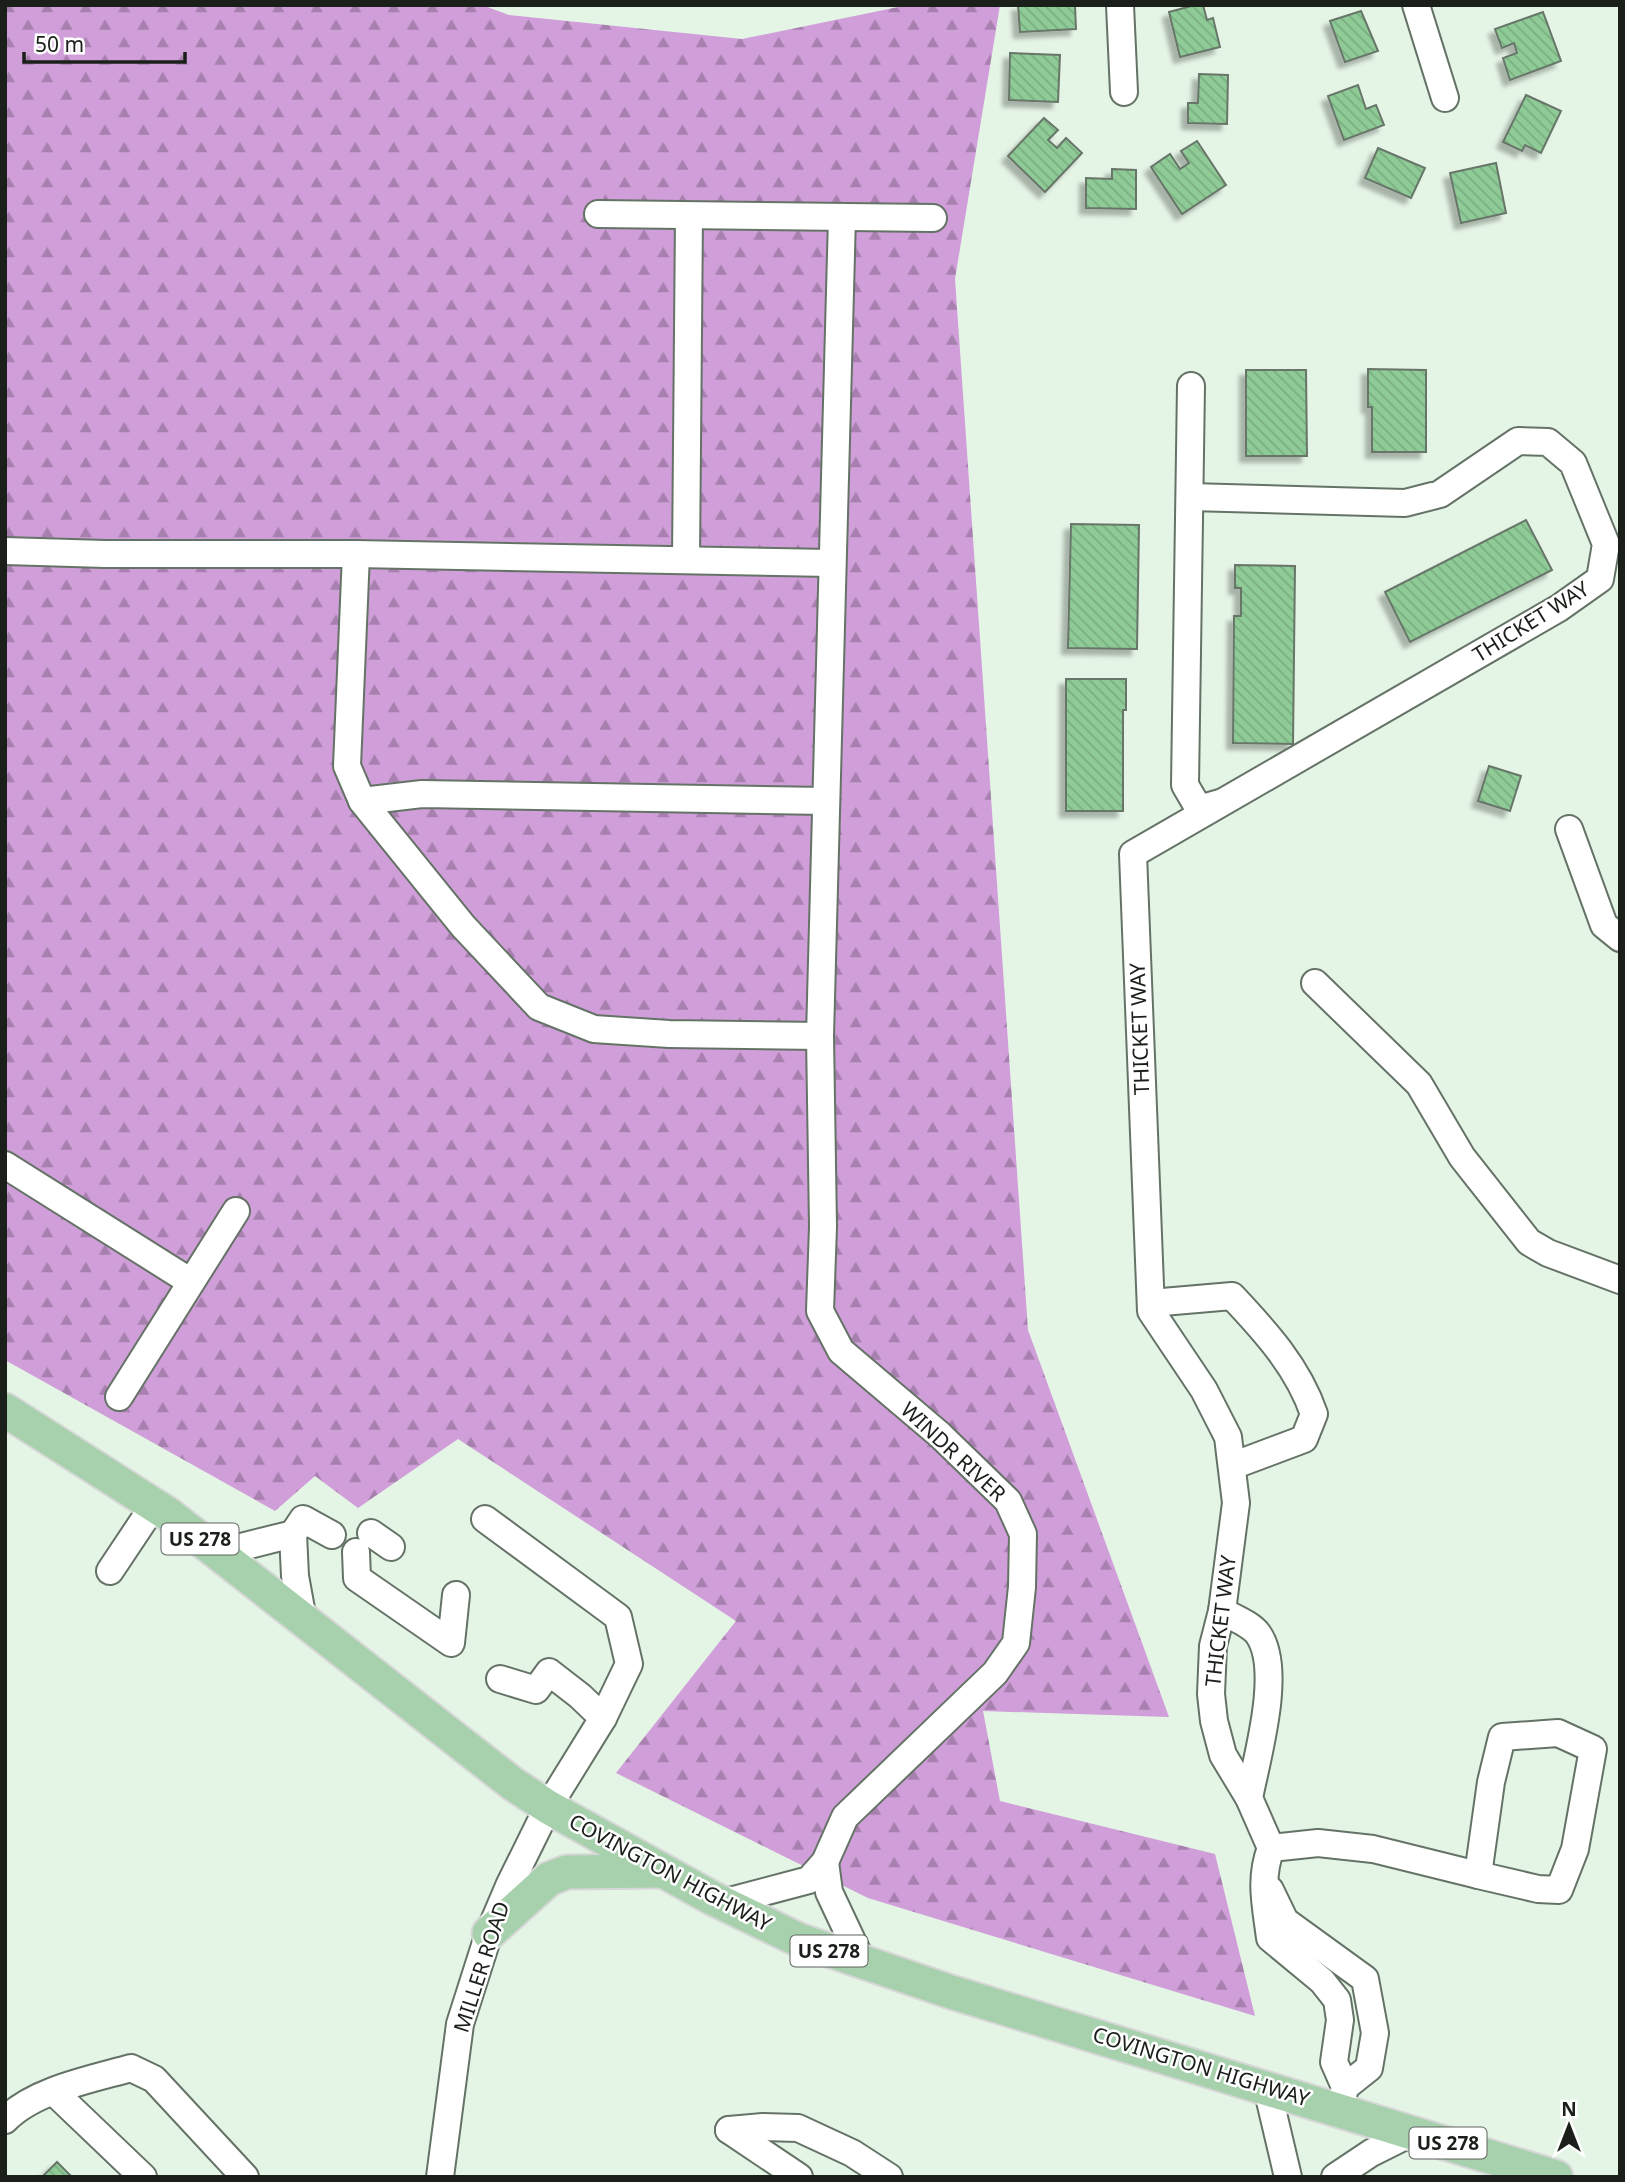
<svg xmlns="http://www.w3.org/2000/svg" width="1625" height="2182" viewBox="0 0 1625 2182" font-family="'Noto Sans',sans-serif">
<style>
.forest{fill:url(#forest-firs)}
.building{fill:url(#building-back-hatch);stroke:#68766a;stroke-width:2;filter:url(#shadow)}
.lines{fill:none;stroke-linecap:round;stroke-linejoin:round}
.minor-casing{stroke:#657366;stroke-width:30}
.major-casing{stroke:#d6d7d6;stroke-width:37}
.minor{stroke:#fff;stroke-width:26}
.major{stroke:#a7d0ad;stroke-width:33}
.labels{text-anchor:middle;stroke-width:5;stroke-linejoin:round;paint-order:stroke}
.shield{fill:#fff;stroke:#5f625f;stroke-width:2}
.shield-label{font-size:19px;font-weight:bold;fill:#1a1f1a}
.street-label{font-size:21px;fill:#1a1f1a;stroke:#fff}
</style>
<defs>
<pattern id="forest-firs" width="22" height="20" patternUnits="userSpaceOnUse" patternTransform="scale(1.75)"><rect width="22" height="20" fill="#d09ed9"/><path d="M5 1l3.5 6h-7zM16 11l3.5 6h-7z" fill="#a880af"/></pattern>
<pattern id="building-back-hatch" width="6" height="6" patternUnits="userSpaceOnUse" patternTransform="scale(1.75)"><rect width="6" height="6" fill="#8ecb96"/><path d="M-1 5l2 2M0 0l6 6M5-1l2 2" fill="none" stroke="#7aae81"/></pattern>
<filter id="shadow"><feDropShadow dx="-6" dy="6" stdDeviation="2" flood-color="#0004"/></filter>
</defs>
<rect width="100%" height="100%" fill="#e4f4e5"/>
<polygon class="forest" points="5,5 482,5 509,15 742,39 908,5 1000,5 955,279 1028,1330 1169,1717 983,1711 1000,1801 1215,1854 1255,2016 868,1898 616,1773 736,1621 458,1439 358,1508 315,1476 275,1511 5,1360"/>
<g class="building">
<polygon points="1018,5 1075,6 1076,29 1020,32"/>
<polygon points="1195,5 1203,5 1207,20 1213,18 1220,47 1180,57 1169,12"/>
<polygon points="1361,11 1378,51 1345,62 1330,21"/>
<polygon points="1543,12 1561,61 1510,80 1503,58 1517,53 1514,43 1502,48 1495,29"/>
<polygon points="1010,53 1060,55 1058,102 1009,100"/>
<polygon points="1199,74 1228,75 1227,124 1188,123 1188,103 1198,103"/>
<polygon points="1358,85 1366,109 1376,105 1384,125 1344,140 1328,96"/>
<polygon points="1526,95 1561,111 1541,153 1525,145 1522,151 1503,142"/>
<polygon points="1044,118 1058,130 1048,140 1057,148 1066,138 1082,153 1045,192 1008,156"/>
<polygon points="1197,141 1226,185 1182,214 1151,167 1170,154 1180,169 1189,163 1181,151"/>
<polygon points="1378,148 1425,168 1411,198 1365,178"/>
<polygon points="1496,163 1506,213 1461,223 1450,173"/>
<polygon points="1112,169 1136,170 1136,209 1086,208 1086,178 1112,179"/>
<polygon points="1368,369 1426,370 1426,452 1372,452 1372,407 1368,407"/>
<polygon points="1246,370 1306,370 1307,456 1246,456"/>
<polygon points="1526,520 1552,570 1410,642 1385,592"/>
<polygon points="1071,524 1139,525 1137,649 1068,648"/>
<polygon points="1235,565 1295,566 1293,744 1233,743 1234,616 1241,616 1241,588 1235,588"/>
<polygon points="1066,679 1126,679 1126,710 1123,710 1123,811 1066,811"/>
<polygon points="1489,766 1521,776 1510,811 1478,801"/>
<polygon points="57,2162 72,2177 42,2177"/>
</g>
<g class="lines">
<defs>
<g id="minor">
<polyline points="1120,5 1124,92"/>
<polyline points="1416,5 1445,98"/>
<polyline points="598,214 933,218"/>
<polyline points="1191,386 1185,785 1199,809 1220,803"/>
<path d="M1190 497 1405 503 1440 494 1518 441 1548 442 1573 463 1606 544 1600 579 1559 608 1133 854 1151 1311 1204 1390 1228 1437 1236 1503 1222 1611 1213 1646 1211 1694 1214 1721 1223 1755 1249 1798 1271 1848C1259 1879 1266 1906 1270 1938L1322 1981 1337 2000 1340 2020 1334 2062 1345 2087 1340 2110"/>
<polyline points="5,551 105,554 356,554 831,563"/>
<polyline points="356,554 347,766 362,801 463,926 539,1007 594,1029 669,1034 820,1036"/>
<polyline points="686,560 689,216"/>
<polyline points="362,801 422,794 826,801"/>
<polyline points="1569,829 1604,925 1620,938"/>
<polyline points="1315,983 1419,1084 1462,1157 1529,1242 1548,1253 1620,1280"/>
<polyline points="5,1165 191,1282"/>
<path d="M1151 1303 1232 1296C1265 1331 1298 1367 1314 1414L1304 1439 1232 1466"/>
<polyline points="119,1397 236,1211"/>
<polyline points="371,1533 391,1547"/>
<polyline points="356,1552 357,1578 451,1643 456,1595"/>
<polyline points="217,1553 293,1534"/>
<polyline points="110,1571 154,1505"/>
<path d="M1222 1611C1232 1617 1251 1624 1258 1634 1283 1669 1257 1757 1249 1798"/>
<polyline points="303,1620 295,1576 293,1534 303,1519 332,1535"/>
<polyline points="500,1679 536,1690 549,1672 580,1696 603,1718"/>
<polygon points="1558,1733 1593,1749 1575,1849 1559,1890 1538,1889 1478,1875 1491,1782 1502,1737"/>
<polyline points="1271,1848 1318,1843 1373,1849 1478,1875"/>
<polyline points="825,1862 829,1892 862,1962"/>
<polyline points="1270,1890 1285,1921 1365,1979 1375,2033 1369,2068 1345,2087"/>
<polyline points="722,1903 809,1880 825,1862 845,1817 995,1673 1016,1643 1022,1587 1023,1534 1008,1501 940,1435 841,1351 820,1311 823,1227 820,1036 842,217"/>
<polyline points="1267,2088 1288,2177"/>
<polyline points="54,2092 143,2177"/>
<path d="M5 2120C34 2090 92 2079 131 2068L154 2079 245 2177"/>
<polyline points="729,2130 763,2127 798,2128 852,2153 889,2177"/>
<polyline points="729,2130 799,2177"/>
<polyline points="440,2177 460,2024 489,1933 509,1886 548,1807 603,1718 629,1664 618,1617 485,1519"/>
<polyline points="1335,2177 1371,2153 1413,2132"/>
</g>
<g id="major">
<polyline points="5,1410 168,1514 513,1784 548,1807 712,1898 799,1940 951,1992 1556,2177"/>
<polyline points="489,1933 549,1879 567,1872 660,1871"/>
</g>
</defs>
<use href="#minor" class="minor-casing"/>
<use href="#major" class="major-casing"/>
<use href="#minor" class="minor"/>
<use href="#major" class="major"/>
</g>
<g class="labels">
<g class="shield">
<rect x="161.5" y="1523.5" width="77" height="31" rx="5"/>
<rect x="790.5" y="1935.5" width="77" height="31" rx="5"/>
<rect x="1409.5" y="2127.5" width="77" height="31" rx="5"/>
</g>
<g class="shield-label">
<text x="200" y="1546">US 278</text>
<text x="829" y="1958">US 278</text>
<text x="1448" y="2150">US 278</text>
</g>
<g class="street-label">
<text transform="translate(1531 622) rotate(-32)" y="7">THICKET WAY</text>
<text transform="translate(1140 1029) rotate(-92)" y="7">THICKET WAY</text>
<text transform="translate(953 1452) rotate(43)" y="7">WINDR RIVER</text>
<text transform="translate(1221 1621) rotate(-83)" y="7">THICKET WAY</text>
<text transform="translate(670 1873) rotate(28)" y="7">COVINGTON HIGHWAY</text>
<text transform="translate(482 1967) rotate(-72)" y="7">MILLER ROAD</text>
<text transform="translate(1201 2067) rotate(17)" y="7">COVINGTON HIGHWAY</text>
</g>
</g>
<rect width="1625" height="2182" fill="none" stroke="#1a1f1a" stroke-width="14"/>
<g transform="translate(1569 2126)" stroke="#ffffff" stroke-width="5" paint-order="stroke">
<path d="M0-5L12 26L0 18L-12 26Z" fill="#1a1f1a"/>
<text y="-10" font-size="19" font-weight="bold" text-anchor="middle" fill="#1a1f1a">N</text>
</g>
<path d="M24 52v10h161v-10" fill="none" stroke="#1a1f1a" stroke-width="3.5"/>
<text x="35" y="52" font-size="21" fill="#1a1f1a" stroke="#ffffff" stroke-width="5" paint-order="stroke">50 m</text>
</svg>
